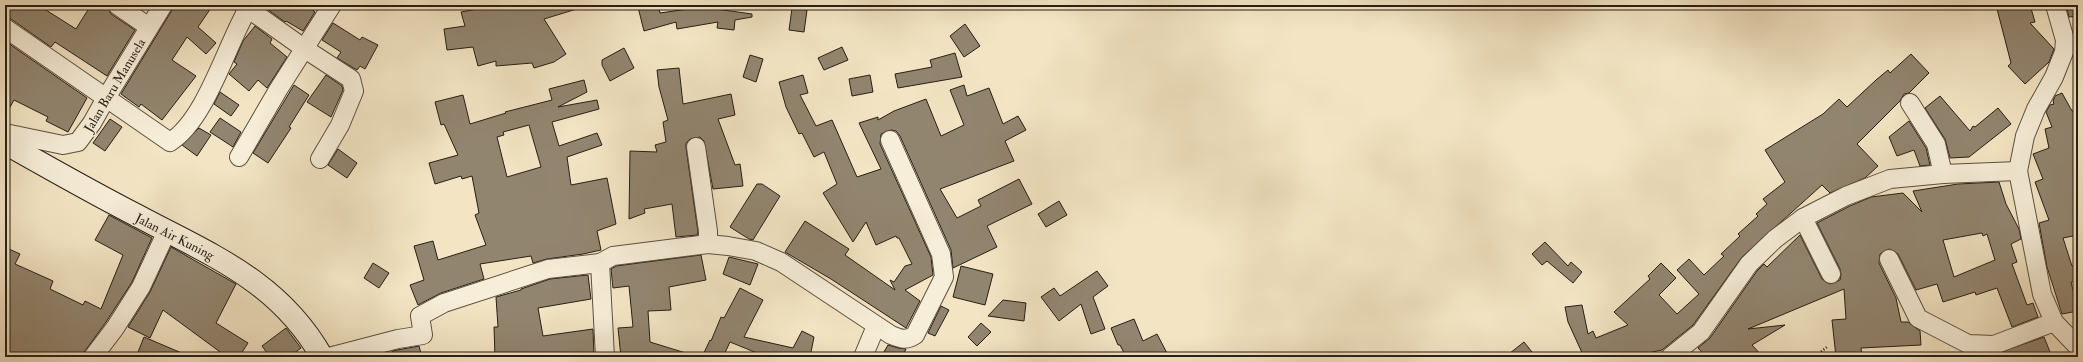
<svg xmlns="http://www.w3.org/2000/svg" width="2083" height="362" viewBox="0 0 2083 362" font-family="'IM FELL Double Pica',serif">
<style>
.building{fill:#928570;stroke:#281e15;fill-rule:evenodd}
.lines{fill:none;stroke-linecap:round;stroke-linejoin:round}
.street-casing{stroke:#5b5041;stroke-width:20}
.secondary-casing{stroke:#281e15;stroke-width:24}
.path{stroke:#281e15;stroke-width:2.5;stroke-dasharray:1 2;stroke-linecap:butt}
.street{stroke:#f7eed9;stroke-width:18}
.secondary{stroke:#f7eed9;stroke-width:22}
.labels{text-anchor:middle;stroke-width:3;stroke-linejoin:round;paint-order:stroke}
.street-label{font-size:13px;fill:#281e15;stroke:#f7eed9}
</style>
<rect width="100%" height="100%" fill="#f3e5c4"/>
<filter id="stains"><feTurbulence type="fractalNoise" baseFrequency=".005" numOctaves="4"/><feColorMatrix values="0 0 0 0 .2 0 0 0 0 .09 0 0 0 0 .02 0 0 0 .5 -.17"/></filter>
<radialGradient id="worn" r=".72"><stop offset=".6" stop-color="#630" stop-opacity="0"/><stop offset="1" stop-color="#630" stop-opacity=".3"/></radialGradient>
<g class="building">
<polygon points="5,5 38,5 76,29 91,5 107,5 111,14 135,30 107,76 55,42 51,47 11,19 5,18"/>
<polygon points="173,5 213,5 198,27 216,43 206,54 187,37 172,60 196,76 162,120 141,104 139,107 121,94 172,10"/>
<polygon points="270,5 317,5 313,11 315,12 303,31 286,21 285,22 267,9"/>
<polygon points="499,5 580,5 580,8 544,19 566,54 554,62 534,68 532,63 496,66 496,61 478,66 473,47 447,50 444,29 465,26 461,12"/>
<polygon points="646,5 658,5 660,13 702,7 752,14 752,17 735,20 734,30 717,28 718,22 677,29 676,22 644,31 638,7"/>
<polygon points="1996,5 2030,5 2035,22 2030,23 2054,49 2049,62 2025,84 2008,66 2011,63"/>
<polygon points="2066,5 2078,5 2078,16 2069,17"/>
<polygon points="792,8 807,10 804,32 789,30"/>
<polygon points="333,23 360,40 362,37 378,45 365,69 360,66 357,70 337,58 341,52 322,40"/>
<polygon points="965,24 980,46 964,57 950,36"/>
<polygon points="255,26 272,39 270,43 287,57 267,88 258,80 249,91 229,74 237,64 234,62 243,41"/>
<polygon points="5,41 87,98 68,132 46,121 48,117 14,100 5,116"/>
<polygon points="842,47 848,60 824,70 818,58"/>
<polygon points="624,48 634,68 610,81 602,65 602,60"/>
<polygon points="955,53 962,77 898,88 895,74 932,67 930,60"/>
<polygon points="1911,54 1929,73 1909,93 1904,94 1900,101 1857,144 1878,166 1865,178 1830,193 1822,185 1742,257 1693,325 1662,350 1629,357 1584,357 1568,322 1565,307 1582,305 1588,334 1593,331 1596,338 1628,325 1614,312 1650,279 1648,276 1661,263 1676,278 1659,295 1677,314 1699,294 1677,270 1689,259 1704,275 1724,256 1721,254 1740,236 1738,234 1758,216 1756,214 1767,204 1763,199 1785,182 1765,150 1823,114 1839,99 1847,107 1876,80 1888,70 1890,73"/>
<polygon points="750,55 763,59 756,82 743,77"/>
<polygon points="679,68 683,104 731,94 735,115 718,119 735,165 740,164 743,186 713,189 704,141 700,137 690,139 686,143 686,148 698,232 697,235 676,237 672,204 644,209 645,213 629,219 630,151 657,152 655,145 666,142 663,122 668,120 659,87 657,70"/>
<polygon points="326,75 342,86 343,90 331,117 307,102"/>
<polygon points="803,75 808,93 800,95 816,126 832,120 857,177 881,169 859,123 878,117 878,120 894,111 926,99 941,136 964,125 950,90 964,85 967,96 989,88 1003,124 1018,116 1026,130 1005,141 1014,161 940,189 957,218 981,206 978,200 1019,179 1032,204 987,226 997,247 953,268 951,250 900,136 896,131 891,130 881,134 880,144 931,257 933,275 905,290 920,301 906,328 831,279 785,252 805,221 849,249 845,255 895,290 890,280 894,282 905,266 912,264 899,238 897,238 896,236 876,245 866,222 853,242 823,193 837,184 824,152 814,157 802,133 799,134 786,107 779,82"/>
<polygon points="870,75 873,92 852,96 849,79"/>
<path d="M584 80 587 92 558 107 597 100 599 109 552 122 559 146 597 133 602 145 567 157 571 185 607 178 616 224 597 231 601 250 583 254 547 259 533 263 531 256 480 264 484 279 441 293 418 305 410 285 424 280 414 246 433 241 438 260 486 245 475 215 479 213 472 176 462 179 461 176 435 184 429 163 458 155 444 124 441 125 435 102 463 95 470 124 506 113 505 112 552 100 549 89ZM529 125 541 167 507 177 497 137 504 135 503 132Z"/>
<polygon points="294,85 309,95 289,127 291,128 268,163 253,153"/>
<polygon points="220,92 239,105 231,116 214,104"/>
<polygon points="2062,93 2072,111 2078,109 2078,235 2063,238 2072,266 2078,265 2078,280 2071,282 2078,311 2062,314 2047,267 2039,223 2049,220 2035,182 2043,179 2033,154 2049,148 2045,129 2052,127 2046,112 2050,105 2054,104 2053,101 2055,96"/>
<polygon points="1940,96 1970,131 1973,126 1975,127 1998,108 2011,124 1969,157 1950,158 1945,139 1925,108"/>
<polygon points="220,118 241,132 233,147 210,132"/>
<polygon points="110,119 122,127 105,151 93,143"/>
<polygon points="1909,121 1926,148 1930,165 1920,166 1914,150 1897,156 1889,137"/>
<polygon points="199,128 211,135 197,156 182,145"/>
<polygon points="338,149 357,163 347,178 328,165"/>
<path d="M1999 182 2006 204 2019 229 2021 239 2011 244 2017 262 2012 264 2027 305 2033 303 2038 317 2012 327 1997 288 1976 295 1975 292 1943 302 1937 284 1916 290 1898 254 1889 249 1880 254 1879 263 1896 298 1901 322H1908L1920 331 1921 345 1861 348 1862 357H1836L1832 320 1846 319 1844 289 1748 329 1785 325 1752 345 1763 357H1706L1698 348 1710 338 1757 271 1764 264 1767 267 1800 235 1822 279 1830 284 1840 280 1841 275 1840 269 1817 223 1850 206 1871 197 1903 193 1922 212 1913 191 1958 184ZM1982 233 1983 236 1987 234 1995 260 1954 277 1943 240Z"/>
<polygon points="757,184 762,184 780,196 753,240 749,239 730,227"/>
<polygon points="1059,201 1067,215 1046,227 1038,214"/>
<polygon points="109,215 152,238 132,282 106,322 85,351 83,357 5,357 5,256 9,249 20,254 15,264 53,281 50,289 83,305 85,301 101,309 123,255 95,240"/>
<polygon points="1545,242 1568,266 1571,262 1582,272 1573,283 1547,261 1542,265 1532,254"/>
<polygon points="171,247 236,284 216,323 248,343 239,357 227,357 163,310 150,338 128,327 150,292"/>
<polygon points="701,255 706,280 669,287 671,310 648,311 650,342 689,354 689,357 621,357 618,328 633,327 629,286 613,288 611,269 616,266"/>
<polygon points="729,257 758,264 750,285 723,274"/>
<polygon points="373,263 389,273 379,288 364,278"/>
<polygon points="961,266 993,274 985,305 953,297"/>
<polygon points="1097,271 1108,286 1093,297 1105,329 1091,334 1081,304 1059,321 1041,297 1054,288 1060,296"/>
<polygon points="588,275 591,299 538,308 543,336 593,329 594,357 495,357 494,327 498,327 496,297 521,290 521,289 550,279"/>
<polygon points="740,288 763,300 744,337 793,348 802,331 814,337 810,357 756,357 757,353 730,342 723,357 702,357 710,340 711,341 721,317 724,318"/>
<polygon points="1003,300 1026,303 1024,321 988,316"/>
<polygon points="941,306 949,310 935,336 928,333"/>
<polygon points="1134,319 1143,341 1157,334 1169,357 1126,357 1120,345 1118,345 1111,328"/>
<polygon points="981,323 991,332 977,346 968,337"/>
<polygon points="286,328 301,348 289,357 270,357 262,346"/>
<polygon points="144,337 191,357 136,357"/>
<polygon points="2044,337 2052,357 1990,357 1992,355"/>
<polygon points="1524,342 1536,357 1505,357"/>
<polygon points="888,345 898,348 906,349 902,357 881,357"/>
<polygon points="419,346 422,357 394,357 392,351"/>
</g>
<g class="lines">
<defs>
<g id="street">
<polyline points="117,5 149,27"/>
<polyline points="243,5 305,49 351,79 354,91 340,125 320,159"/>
<polyline points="2055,5 2065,40 2064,52 2054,77 2036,109 2025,136 2018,171 2042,294 2054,322 2078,347"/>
<path d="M5 28 170 142C207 119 227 42 250 5"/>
<polyline points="1910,103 1936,144 1943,174"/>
<polyline points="5,133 63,145 78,142 92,123 106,98 163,5"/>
<polyline points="696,147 708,231 708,244"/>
<polyline points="239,157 278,90 332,5"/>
<polyline points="1803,218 1831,274"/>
<polyline points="1889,259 1918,318 1968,344 1994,345 2054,322"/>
<polyline points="93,357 115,328 141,287 167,231"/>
<polyline points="329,357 398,339 423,335 420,316 444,303 548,269 600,263"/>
<path d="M605 357 600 263 613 256 708 244 728 246 756 251 781 262 891 335C901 339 906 341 915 335L944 277 941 254 890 140"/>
<polyline points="863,357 876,326"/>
<polyline points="1670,357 1701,332 1749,264 1775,239 1803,218 1846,196 1890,179 1943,174 2018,171"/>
</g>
<path id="secondary" d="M5 143C49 168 93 193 138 216 211 255 279 281 322 357"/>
</defs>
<use href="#street" class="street-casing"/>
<use href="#secondary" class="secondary-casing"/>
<polyline class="path" points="1814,357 1827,347"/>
<use href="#street" class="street"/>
<use href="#secondary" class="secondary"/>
</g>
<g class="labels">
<g class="street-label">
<text transform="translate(114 85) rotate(-59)" y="5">Jalan Baru Manusela</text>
<text transform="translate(175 236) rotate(27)" y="5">Jalan Air Kuning</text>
</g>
</g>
<rect width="2083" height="362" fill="none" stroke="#f3e5c4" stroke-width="20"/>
<rect x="6" y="6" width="2071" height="350" fill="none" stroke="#281e15" stroke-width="2"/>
<rect x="10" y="10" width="2063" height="342" fill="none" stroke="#281e15"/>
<rect width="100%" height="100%" filter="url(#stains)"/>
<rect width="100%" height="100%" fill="url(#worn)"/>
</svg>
